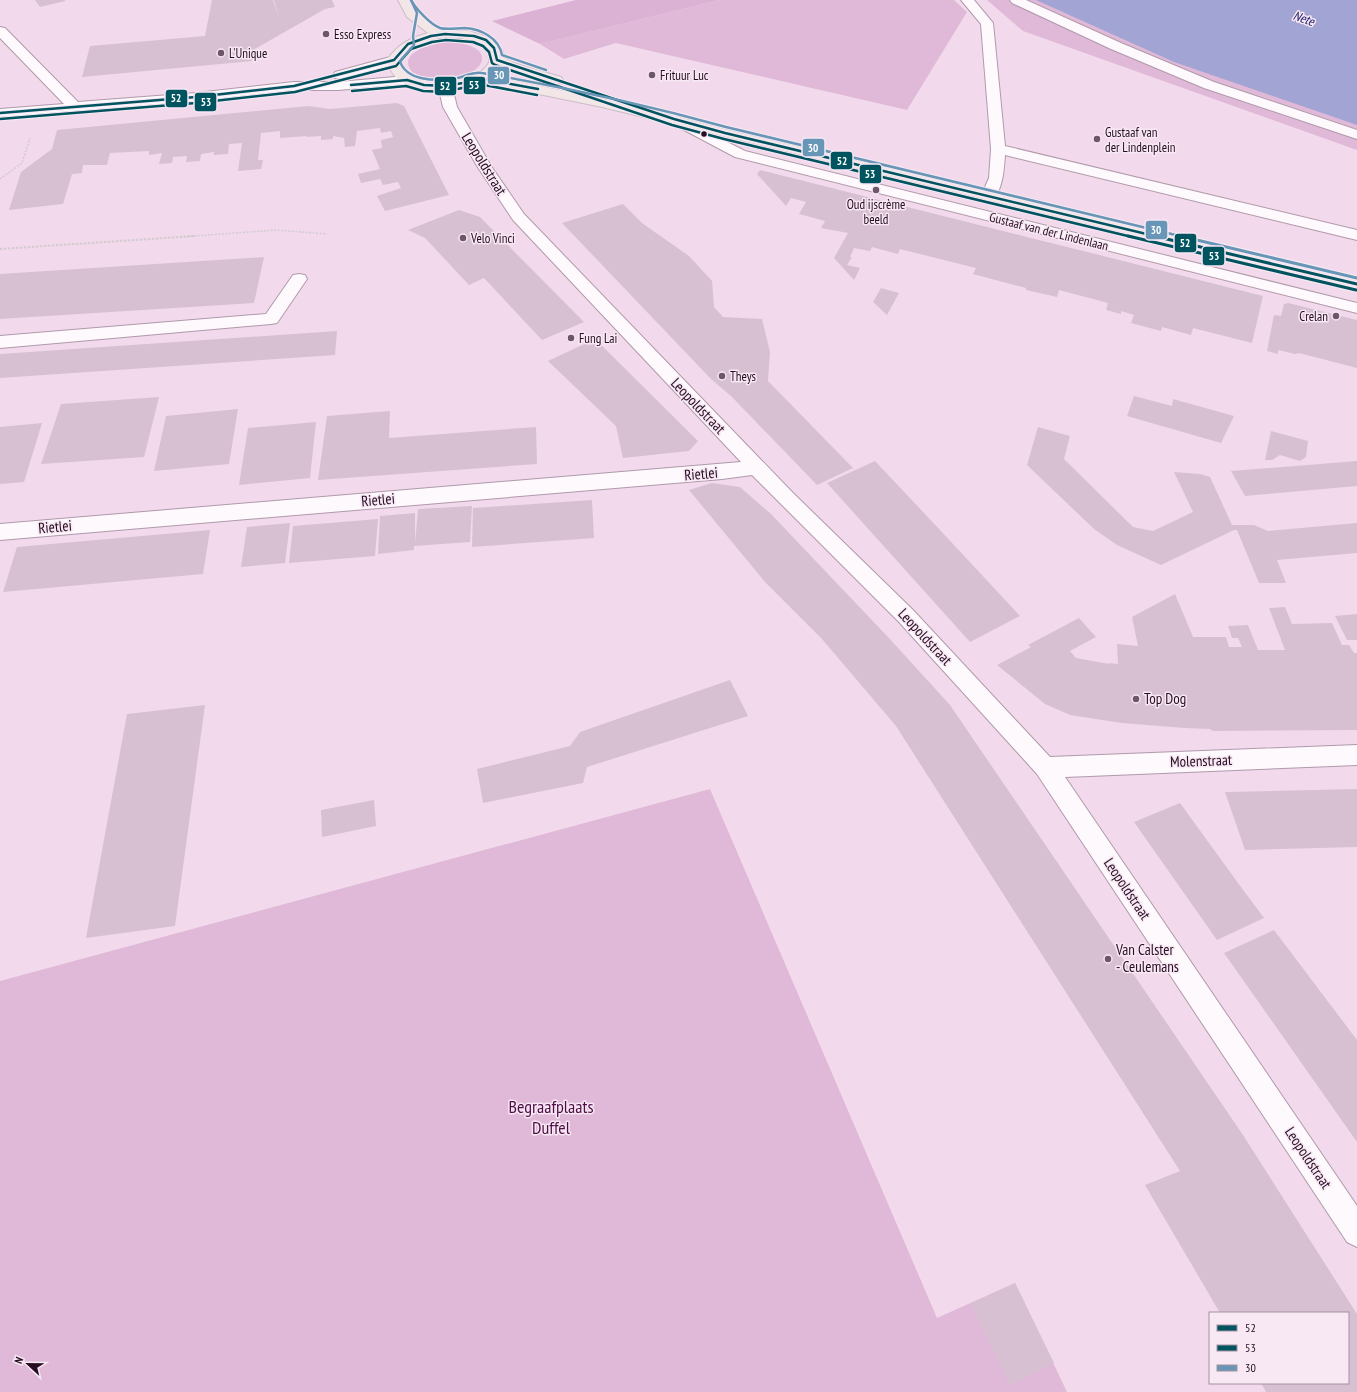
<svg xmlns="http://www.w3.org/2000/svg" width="1357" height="1392" viewBox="0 0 1357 1392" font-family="'PT Sans Narrow',sans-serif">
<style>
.green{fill:#dfb9d7}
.forest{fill:#dbb2d3}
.water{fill:#a2a4d3}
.building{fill:#d8c0d3}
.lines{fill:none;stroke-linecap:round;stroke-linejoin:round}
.minor-casing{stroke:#b099ab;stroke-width:2}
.major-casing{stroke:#cbbcc8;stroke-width:2}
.path-far1{stroke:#d2cbd0;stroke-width:1.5;stroke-dasharray:2 1.5;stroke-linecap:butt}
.path{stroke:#d2cbd0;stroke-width:2;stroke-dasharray:2.5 1.5;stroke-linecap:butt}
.minor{fill:#fdf9fc;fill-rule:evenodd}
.major{fill:#f2e6e7;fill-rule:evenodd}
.bus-1-far1-casing{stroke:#f7e8f3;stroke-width:4.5}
.bus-1-casing{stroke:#f7e8f3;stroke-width:5.5}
.bus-2-far1-casing{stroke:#f7e8f3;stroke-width:4.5}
.bus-2-casing{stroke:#f7e8f3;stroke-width:5.5}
.bus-3-far1-casing{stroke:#f7e8f3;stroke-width:4.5}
.bus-3-casing{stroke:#f7e8f3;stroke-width:5.5}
.bus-1-far1{stroke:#005460;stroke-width:2.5}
.bus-1{stroke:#005460;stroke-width:3}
.bus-2-far1{stroke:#005460;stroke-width:2.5}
.bus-2{stroke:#005460;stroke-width:3}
.bus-3-far1{stroke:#6796b6;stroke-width:2.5}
.bus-3{stroke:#6796b6;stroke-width:3}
.poi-dot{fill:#6e5569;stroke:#f7e8f3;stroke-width:1.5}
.bus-dot{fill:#270d23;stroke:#f7e8f3;stroke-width:1.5}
.labels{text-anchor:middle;stroke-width:3;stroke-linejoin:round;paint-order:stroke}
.far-water-label{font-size:13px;font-style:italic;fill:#20256c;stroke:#f7e8f3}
.far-poi-label{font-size:13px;fill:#270d23;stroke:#f7e8f3;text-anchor:start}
.far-street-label{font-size:13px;fill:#270d23;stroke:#f7e8f3}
.street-label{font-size:15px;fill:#270d23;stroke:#f7e8f3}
.poi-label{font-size:15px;fill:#270d23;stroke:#f7e8f3;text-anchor:start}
.near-park-label{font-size:18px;fill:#500d48;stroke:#f7e8f3}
.line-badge{stroke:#f7e8f3;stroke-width:1.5}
.badge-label{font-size:11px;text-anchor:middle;font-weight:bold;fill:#fff}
</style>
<rect width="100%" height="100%" fill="#f2daec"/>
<g class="green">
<polygon points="720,0 954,0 967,12 907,110 616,43 564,59 540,44"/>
<polygon points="987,0 1092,0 1357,105 1357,150 1023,31"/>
<path d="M449 42C512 47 474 87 428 79 422 78 413 75 410 69 399 50 438 43 449 42Z"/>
<polygon points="710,789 937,1318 1015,1283 1067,1392 0,1392 0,981"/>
</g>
<polygon class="forest" points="576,0 720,0 540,44 492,21"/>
<polygon class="water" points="1036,0 1357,0 1357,125 1174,62"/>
<g class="building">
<polygon points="35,0 65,0 65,1 40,7"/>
<polygon points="212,0 273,0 279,17 274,0 332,0 335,7 325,9 253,50 252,61 82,77 90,46 205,36"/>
<polygon points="397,103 404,106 449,195 385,211 377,196 401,188 398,182 383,185 380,179 361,183 358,174 380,169 372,150 382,148 381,140 393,137 391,131 381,133 380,128 357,131 355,146 345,147 344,138 333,136 333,139 321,140 321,136 306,137 307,136 280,138 280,131 261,133 258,160 263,160 261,169 238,171 242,143 229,144 228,154 214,155 214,152 201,154 200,161 186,162 187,156 173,157 172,163 159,164 162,153 149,155 149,151 110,153 107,165 83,165 82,173 72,174 63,204 9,210 21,172 52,149 57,130 308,106 330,109"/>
<polygon points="760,170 1263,296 1252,343 1193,328 1191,335 1162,327 1161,331 1131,323 1134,315 1121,311 1121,314 1106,310 1108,303 1059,290 1057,297 1026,290 1026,288 973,274 976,268 900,249 898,254 872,247 870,251 854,248 850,257 852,257 847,265 860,268 854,280 834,258 848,233 821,228 825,221 799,214 806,202 791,198 786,206 757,174"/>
<polygon points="623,204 642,223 689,256 712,281 714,307 723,317 762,319 770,352 768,381 853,468 817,485 732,397 711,379 562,223"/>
<polygon points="459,210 480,217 584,322 542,340 484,278 469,285 425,238 408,230"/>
<polygon points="264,257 254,303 0,319 0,274"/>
<polygon points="881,288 899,293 887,315 873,302"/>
<polygon points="1288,303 1357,320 1357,368 1299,353 1295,354 1278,350 1278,354 1267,351 1274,315 1281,316 1284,304"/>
<polygon points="337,331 335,355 0,378 0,354"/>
<polygon points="595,339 698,441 689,451 623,458 616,426 548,361"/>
<polygon points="1134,396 1172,406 1173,399 1234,416 1221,443 1127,416"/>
<polygon points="159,397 144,457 41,464 61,404"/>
<polygon points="238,409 229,464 154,471 166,416"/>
<polygon points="390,411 389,438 536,427 537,464 318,480 327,416"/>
<polygon points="316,422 310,478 239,485 248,428"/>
<polygon points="42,423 24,482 0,484 0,427"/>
<polygon points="1038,427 1070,436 1064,459 1133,527 1153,531 1193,512 1174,472 1200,474 1210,477 1232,525 1254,525 1268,531 1357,523 1357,553 1277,560 1286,583 1259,583 1237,530 1234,530 1161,565 1117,545 1094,529 1027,465"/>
<polygon points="1271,431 1308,441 1306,457 1300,461 1280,455 1272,460 1265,460"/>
<polygon points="875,461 940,530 1020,616 970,642 827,483"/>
<polygon points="1357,461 1357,486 1245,496 1231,471"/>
<polygon points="712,483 740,487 771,514 888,637 950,705 1243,1135 1357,1314 1357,1392 1266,1392 1261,1383 1348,1383 1348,1313 1220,1313 1145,1185 1180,1171 896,726 822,639 765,582 689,490"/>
<polygon points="592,500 594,538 472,547 473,508"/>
<polygon points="472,506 470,542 414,546 414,550 378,554 380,516 415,513 415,543 418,509"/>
<polygon points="378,519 375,556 289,563 293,526"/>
<polygon points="290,523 285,563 241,567 247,527"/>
<polygon points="210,530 203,574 3,592 17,547"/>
<polygon points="1175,594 1193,637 1226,637 1229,647 1242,647 1238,638 1232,638 1228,626 1248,625 1258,650 1285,650 1269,608 1285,607 1292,624 1332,623 1342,645 1349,645 1354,653 1357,653 1357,730 1213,731 1210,729 1184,728 1122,723 1070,715 1045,704 997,665 1031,647 1028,645 1079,618 1096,637 1070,651 1076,658 1109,664 1108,663 1118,664 1117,644 1138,646 1132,617"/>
<polygon points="1357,614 1357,640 1347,640 1335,616"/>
<polygon points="730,680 748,716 587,767 583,783 483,803 477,769 570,746 580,732"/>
<polygon points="205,705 175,926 86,938 127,714"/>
<polygon points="1357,789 1357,847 1245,850 1225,792"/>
<polygon points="374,800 376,826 322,837 321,810"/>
<polygon points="1180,803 1238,883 1264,918 1217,940 1134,822"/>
<polygon points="1274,930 1357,1040 1357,1142 1224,953"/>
<polygon points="1015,1283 1054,1363 1010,1386 971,1304"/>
</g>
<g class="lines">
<defs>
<g id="minor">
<path d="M961 0H974L993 23 1005 146 1357 230V240L1005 155C1004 170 1003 186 994 199L989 201 984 199 981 196 989 178 991 149 981 24Z"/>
<polygon points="1010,0 1026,0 1121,43 1214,82 1357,130 1357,139 1204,88 1111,49 1012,3"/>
<polygon points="0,27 5,28 78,102 196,93 294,82 338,82 407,76 412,77 414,80 412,83 407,84 338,90 294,90 196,101 0,117 0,109 64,104 0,38"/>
<polygon points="394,56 399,57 401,60 399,63 340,79 335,78 333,75 335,72"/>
<polygon points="445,82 450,83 452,86 457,107 491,166 524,214 793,493 913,610 1050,757 1357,745 1357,765 1065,777 1357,1206 1357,1247 1347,1242 1037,774 899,622 752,475 722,479 0,540 0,524 741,462 513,220 477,166 443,107 438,86 440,83"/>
<polygon points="674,115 745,151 1357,303 1357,313 735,157 669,122 667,119 669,116"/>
<polygon points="299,274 305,275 307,279 277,323 271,324 0,348 0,336 266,314 293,275"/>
</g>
<path id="major" d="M398 0H410L416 12 441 30 469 31 488 37 500 47 503 52 504 58 517 64 561 77 563 80 561 83 556 84 499 66 491 76 633 105 728 130 1357 279V289L602 107 480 82C459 91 416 94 398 79 392 74 389 67 387 60 398 44 410 38 428 33L407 17ZM439 38C458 37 476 37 489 52 499 82 421 90 405 72 402 68 402 64 401 60 409 47 424 42 439 38Z"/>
</defs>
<use href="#minor" class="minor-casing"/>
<use href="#major" class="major-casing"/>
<g class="path-far1">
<polyline points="0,179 22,163 30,138"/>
<polyline points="180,237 276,230 327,234"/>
</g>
<polyline class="path" points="0,249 195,236"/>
<use href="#minor" class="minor"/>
<use href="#major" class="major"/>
<defs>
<g id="bus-1-far1">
<polyline points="351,85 407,80 424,85 445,86 463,83 479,78 538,89"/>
<polyline points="0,113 196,97 294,86 394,60 408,44 431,36 445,34 474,36 486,40 494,48 497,60 674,119 725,133 1159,237"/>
</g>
<polyline id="bus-1" points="1154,236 1357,284"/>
<g id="bus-2-far1">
<polyline points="352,91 406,86 423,91 445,92 479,84 537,95"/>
<polyline points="0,119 196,103 295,92 396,66 411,49 432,42 446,40 473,42 483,46 489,52 492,63 495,65 672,125 724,139 1132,237"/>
</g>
<polyline id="bus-2" points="1128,236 1356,290"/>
<g id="bus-3-far1">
<path d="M411 0 417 13 413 36 414 45 400 61C406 81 435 81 453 79 462 78 473 71 482 73 564 87 646 105 726 127L1184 237"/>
<path d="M411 0C416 9 430 24 440 28 446 30 457 28 465 28 481 29 499 38 502 55L546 70"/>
</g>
<polyline id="bus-3" points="1180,236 1357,278"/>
</defs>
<use href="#bus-1-far1" class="bus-1-far1-casing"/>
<use href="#bus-1" class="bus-1-casing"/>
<use href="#bus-2-far1" class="bus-2-far1-casing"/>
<use href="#bus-2" class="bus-2-casing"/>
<use href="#bus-3-far1" class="bus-3-far1-casing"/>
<use href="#bus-3" class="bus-3-casing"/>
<use href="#bus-1-far1" class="bus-1-far1"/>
<use href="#bus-1" class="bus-1"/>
<use href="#bus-2-far1" class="bus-2-far1"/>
<use href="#bus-2" class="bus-2"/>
<use href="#bus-3-far1" class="bus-3-far1"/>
<use href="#bus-3" class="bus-3"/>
</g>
<g class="poi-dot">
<circle cx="326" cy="34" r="4"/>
<circle cx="221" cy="53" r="4"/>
<circle cx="652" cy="75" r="4"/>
<circle cx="1097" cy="139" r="4"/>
<circle cx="876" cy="190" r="4"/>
<circle cx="463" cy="238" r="4"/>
<circle cx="1336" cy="316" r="4"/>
<circle cx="571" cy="338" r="4"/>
<circle cx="722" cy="376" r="4"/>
<circle cx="1136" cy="699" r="4"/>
<circle cx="1108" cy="959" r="4"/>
</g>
<circle class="bus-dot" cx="704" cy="134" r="3.5"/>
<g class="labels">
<g class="far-water-label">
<text transform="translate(1304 18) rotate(19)" y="5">Nete</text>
</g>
<g class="far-poi-label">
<text x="334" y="39">Esso Express</text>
<text x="229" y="58">L'Unique</text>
<text x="660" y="80">Frituur Luc</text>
<text x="1105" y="137">Gustaaf van<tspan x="1105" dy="15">der Lindenplein</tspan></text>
<text x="876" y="209" text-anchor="middle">Oud ijscrème<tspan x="876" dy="15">beeld</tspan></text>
<text x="471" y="243">Velo Vinci</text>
<text x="1328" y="321" text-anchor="end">Crelan</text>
<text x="579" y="343">Fung Lai</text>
<text x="730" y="381">Theys</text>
</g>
<g class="far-street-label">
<text transform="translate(1049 231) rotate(14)" y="5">Gustaaf van der Lindenlaan</text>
</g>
<g class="street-label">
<text transform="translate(484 164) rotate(58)" y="5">Leopoldstraat</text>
<text transform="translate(698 406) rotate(46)" y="5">Leopoldstraat</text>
<text transform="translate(701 474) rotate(-5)" y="5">Rietlei</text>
<text transform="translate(378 500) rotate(-5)" y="5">Rietlei</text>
<text transform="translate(55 527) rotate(-5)" y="5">Rietlei</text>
<text transform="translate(925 637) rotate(47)" y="5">Leopoldstraat</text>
<text transform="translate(1201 761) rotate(-2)" y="5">Molenstraat</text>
<text transform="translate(1127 889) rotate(56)" y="5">Leopoldstraat</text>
<text transform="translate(1308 1158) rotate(56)" y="5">Leopoldstraat</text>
</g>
<g class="poi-label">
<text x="1144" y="704">Top Dog</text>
<text x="1116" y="955">Van Calster<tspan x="1116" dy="17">- Ceulemans</tspan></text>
</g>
<g class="near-park-label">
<text x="551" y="1113">Begraafplaats<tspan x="551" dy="21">Duffel</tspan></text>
</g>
</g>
<g class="line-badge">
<rect x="487" y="66" width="23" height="19" rx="4" fill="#6796b6"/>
<rect x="463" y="76" width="23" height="19" rx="4" fill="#005460"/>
<rect x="434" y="76" width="23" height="20" rx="4" fill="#005460"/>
<rect x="165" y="89" width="23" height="19" rx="4" fill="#005460"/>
<rect x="194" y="92" width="23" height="20" rx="4" fill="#005460"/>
<rect x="802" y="138" width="23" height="19" rx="4" fill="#6796b6"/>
<rect x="830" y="151" width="23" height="19" rx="4" fill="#005460"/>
<rect x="859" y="164" width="23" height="20" rx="4" fill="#005460"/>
<rect x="1145" y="220" width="23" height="20" rx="4" fill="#6796b6"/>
<rect x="1174" y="233" width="23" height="20" rx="4" fill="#005460"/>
<rect x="1202" y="246" width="23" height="20" rx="4" fill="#005460"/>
</g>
<g class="badge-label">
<text x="499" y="79">30</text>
<text x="474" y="89">53</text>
<text x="445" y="90">52</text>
<text x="176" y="102">52</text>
<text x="206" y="106">53</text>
<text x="813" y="152">30</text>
<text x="842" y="165">52</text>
<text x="870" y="178">53</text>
<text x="1156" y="234">30</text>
<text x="1185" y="247">52</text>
<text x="1214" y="260">53</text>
</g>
<rect x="1209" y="1312" width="140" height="72" fill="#f7e8f3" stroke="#a490a0"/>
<rect x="1217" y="1325" width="20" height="6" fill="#005460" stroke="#a490a0"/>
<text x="1245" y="1332" font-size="12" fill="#270d23">52</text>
<rect x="1217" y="1345" width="20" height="6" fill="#005460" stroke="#a490a0"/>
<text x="1245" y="1352" font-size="12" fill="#270d23">53</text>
<rect x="1217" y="1365" width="20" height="6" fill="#6796b6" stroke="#a490a0"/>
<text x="1245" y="1372" font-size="12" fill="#270d23">30</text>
<g transform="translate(28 1364) rotate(292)" stroke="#f7e8f3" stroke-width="3" paint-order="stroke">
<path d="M0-3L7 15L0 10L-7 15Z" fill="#270d23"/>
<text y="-6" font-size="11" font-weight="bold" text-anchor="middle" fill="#270d23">N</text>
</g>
</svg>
